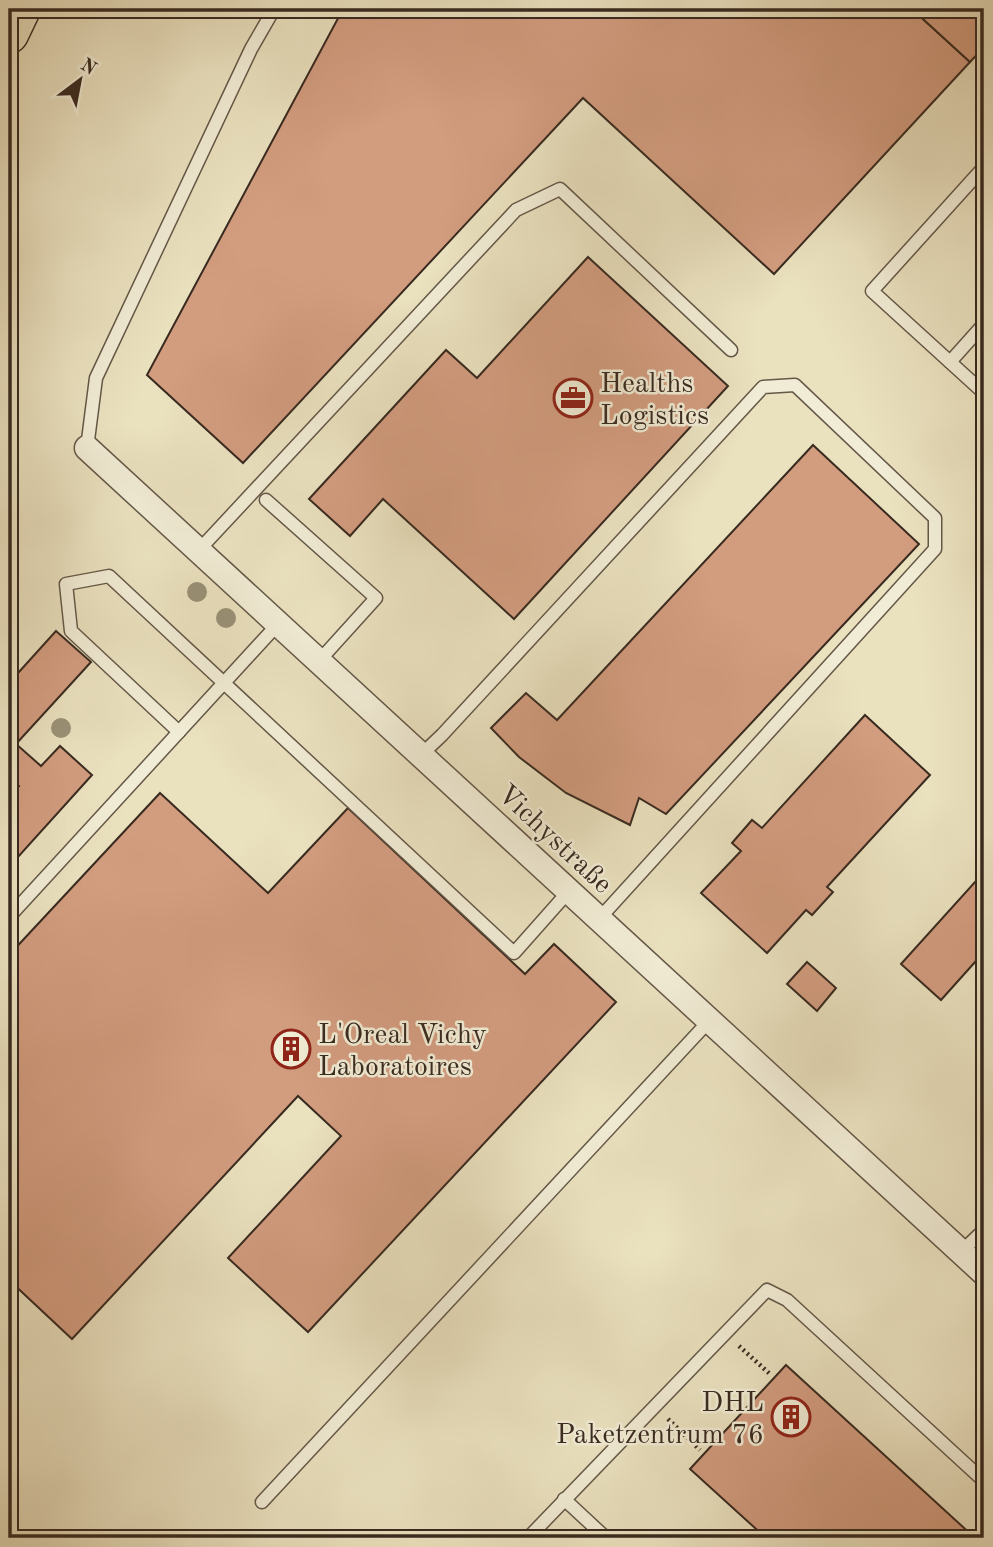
<svg xmlns="http://www.w3.org/2000/svg" width="993" height="1547" viewBox="0 0 993 1547" font-family="'Old Standard TT',serif">
<style>
.building{fill:#d29c7f;stroke:#392a20;stroke-width:2}
.lines{fill:none;stroke-linecap:round;stroke-linejoin:round}
.service-casing{stroke:#655848;stroke-width:15}
.minor-casing{stroke:#655848;stroke-width:27}
.motorway-casing{stroke:#392a20;stroke-width:41}
.path{stroke:#392a20;stroke-width:4.5;stroke-dasharray:2 3.5;stroke-linecap:butt}
.service{stroke:#f1ecd5;stroke-width:12}
.minor{stroke:#f1ecd5;stroke-width:24}
.motorway{stroke:#eae1bf;stroke-width:38}
.tree{fill:#9a9177}
.labels{text-anchor:middle;stroke-width:5;stroke-linejoin:round;paint-order:stroke}
.poi-label{font-size:28px;fill:#392a20;stroke:#f1ecd5;text-anchor:start}
.street-label{font-size:28px;fill:#392a20;stroke:#f1ecd5}
</style>
<rect width="100%" height="100%" fill="#eae1bf"/>
<filter id="stains"><feTurbulence type="fractalNoise" baseFrequency=".00286" numOctaves="4"/><feColorMatrix values="0 0 0 0 .2 0 0 0 0 .09 0 0 0 0 .02 0 0 0 .5 -.17"/></filter>
<radialGradient id="worn" r=".72"><stop offset=".6" stop-color="#630" stop-opacity="0"/><stop offset="1" stop-color="#630" stop-opacity=".3"/></radialGradient>
<g class="building">
<polygon points="343,9 912,9 970,62 774,274 583,98 243,463 147,375"/>
<polygon points="912,9 984,9 984,47 970,62"/>
<polygon points="588,257 728,386 514,619 383,499 350,536 309,499 446,350 477,378"/>
<polygon points="813,445 919,544 666,814 639,798 630,825 566,793 519,757 491,728 526,693 557,720"/>
<polygon points="56,631 91,662 16,744 41,766 60,746 92,775 9,867 9,798 19,786 9,777 9,683"/>
<polygon points="865,715 930,775 827,887 833,892 812,915 806,910 767,953 701,893 741,851 732,843 752,820 762,828"/>
<polygon points="160,793 268,893 348,808 525,974 554,944 616,1002 308,1332 228,1258 341,1136 298,1096 72,1339 9,1280 9,955"/>
<polygon points="984,872 984,952 941,1000 901,964"/>
<polygon points="807,962 836,988 817,1011 787,984"/>
<polygon points="786,1365 975,1538 766,1538 690,1469"/>
</g>
<g class="lines">
<defs>
<g id="service">
<polyline points="984,167 872,291 984,393"/>
<polyline points="950,362 984,324"/>
<polyline points="87,448 96,378 251,49 274,9"/>
<polyline points="266,500 376,598 319,661"/>
<polyline points="199,550 516,210 560,189 731,350"/>
<polyline points="179,732 71,631 66,584 109,576 514,953 569,891"/>
<polyline points="421,755 442,735 763,387 795,385 935,518 935,549 599,919"/>
<polyline points="9,917 278,624"/>
<polyline points="961,1252 984,1230"/>
<polyline points="564,1499 606,1538"/>
<polyline points="262,1502 710,1020"/>
<polyline points="528,1538 767,1290 787,1300 984,1481"/>
</g>
<polyline id="minor" points="87,448 984,1273"/>
<polyline id="motorway" points="9,34 21,9"/>
</defs>
<use href="#service" class="service-casing"/>
<use href="#minor" class="minor-casing"/>
<use href="#motorway" class="motorway-casing"/>
<g class="path">
<polyline points="739,1346 771,1375"/>
<polyline points="668,1419 700,1450"/>
</g>
<use href="#service" class="service"/>
<use href="#minor" class="minor"/>
<use href="#motorway" class="motorway"/>
</g>
<g class="tree">
<circle cx="197" cy="592" r="10"/>
<circle cx="226" cy="618" r="10"/>
<circle cx="61" cy="728" r="10"/>
</g>
<defs>
<symbol id="office-ring" viewBox="-11 -11 22 22"><circle r="9.5" fill="#f1ecd5" stroke="#8f2418" stroke-width="1.5"/><path d="M-6-3h4V-5.5h4V-3h4V5H-6ZM-1-4.5V-3h2v-1.5ZM-6 0V1H6V0Z" fill="#8f2418"/></symbol>
<symbol id="building-ring" viewBox="-11 -11 22 22"><circle r="9.5" fill="#f1ecd5" stroke="#8f2418" stroke-width="1.5"/><path d="M-4-6H4V6H1V3H-1V6H-4ZM-2.5-4.3h1.7v1.8h-1.7ZM.8-4.3h1.7v1.8H.8ZM-2.5-1h1.7V.8h-1.7ZM.8-1h1.7V.8H.8Z" fill="#8f2418"/></symbol>
</defs>
<g fill-rule="evenodd">
<use href="#office-ring" x="551" y="376" width="44" height="44"/>
<use href="#building-ring" x="269" y="1027" width="44" height="44"/>
<use href="#building-ring" x="769" y="1395" width="44" height="44"/>
</g>
<g class="labels">
<g class="poi-label">
<text x="600" y="392">Healths<tspan x="600" dy="32">Logistics</tspan></text>
<text x="318" y="1043">L'Oreal Vichy<tspan x="318" dy="32">Laboratoires</tspan></text>
<text x="764" y="1411" text-anchor="end">DHL<tspan x="764" dy="32">Paketzentrum 76</tspan></text>
</g>
<g class="street-label">
<text transform="translate(556 838) rotate(43)" y="10">Vichystraße</text>
</g>
</g>
<rect width="993" height="1547" fill="none" stroke="#eae1bf" stroke-width="35"/>
<rect x="10" y="10" width="972" height="1526" fill="none" stroke="#392a20" stroke-width="3.5"/>
<rect x="18" y="18" width="958" height="1512" fill="none" stroke="#392a20" stroke-width="2"/>
<g transform="translate(80 80) rotate(32)" stroke="#f1ecd5" stroke-width="5" paint-order="stroke">
<path d="M0-5L12 26L0 18L-12 26Z" fill="#392a20"/>
<text y="-10" font-size="19" font-weight="bold" text-anchor="middle" fill="#392a20">N</text>
</g>
<rect width="100%" height="100%" filter="url(#stains)"/>
<rect width="100%" height="100%" fill="url(#worn)"/>
</svg>
